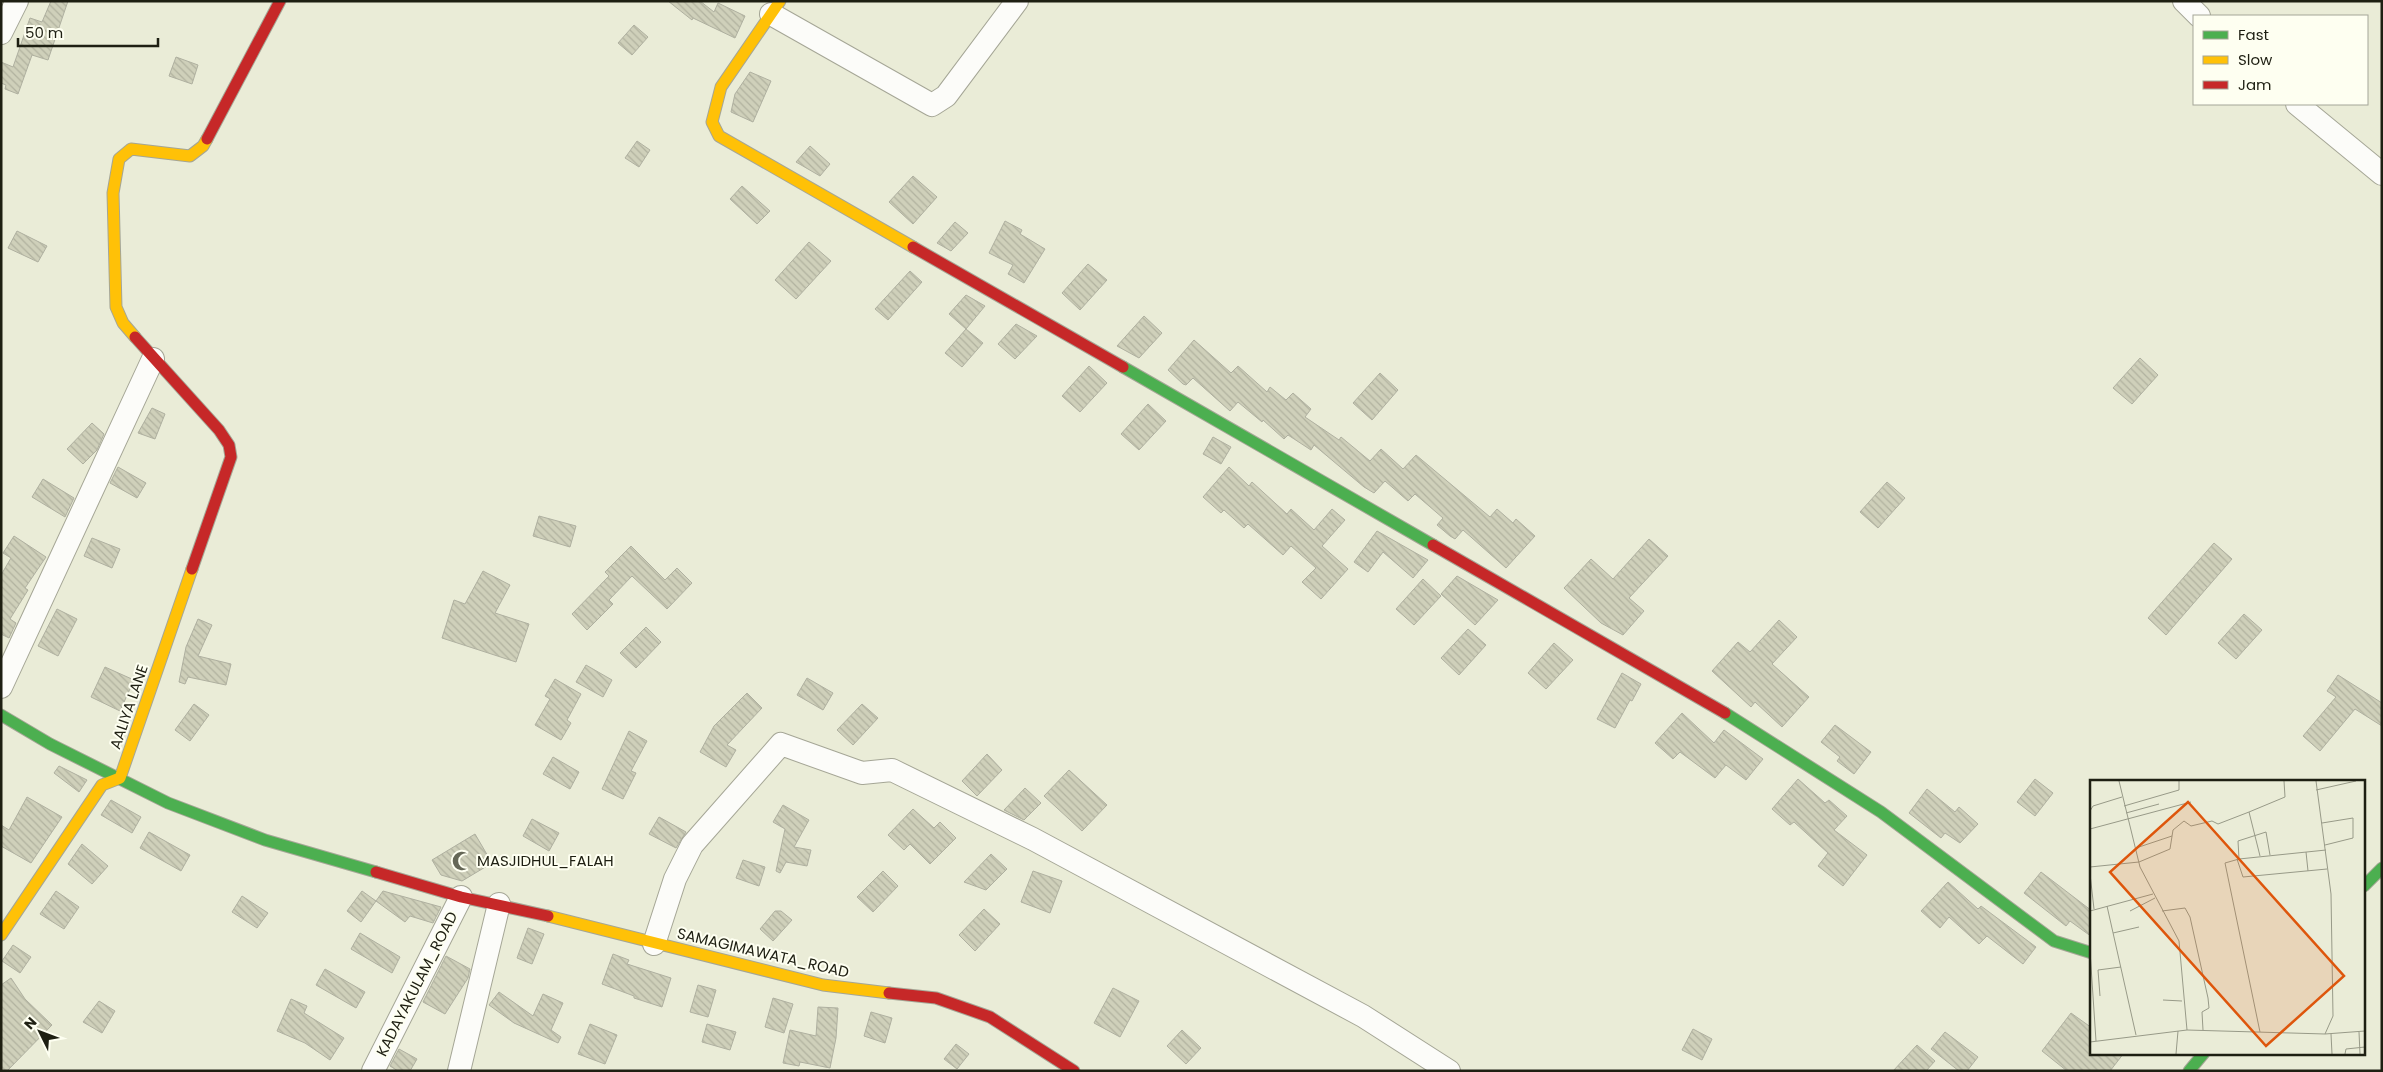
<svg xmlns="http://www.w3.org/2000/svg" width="2383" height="1072" viewBox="0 0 2383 1072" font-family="Poppins,sans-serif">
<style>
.building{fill:url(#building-back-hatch);stroke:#afb0a0}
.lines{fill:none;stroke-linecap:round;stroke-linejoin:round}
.street-casing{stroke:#a5a696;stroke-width:24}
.fast-casing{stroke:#a5a696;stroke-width:13}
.slow-casing{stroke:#a5a696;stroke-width:13}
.jam-casing{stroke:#a5a696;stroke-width:13}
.street{stroke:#fcfcf9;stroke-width:22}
.fast{stroke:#4caf50;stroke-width:11}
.slow{stroke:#ffc107;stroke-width:11}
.jam{stroke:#c62828;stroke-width:11}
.labels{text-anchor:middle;stroke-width:4;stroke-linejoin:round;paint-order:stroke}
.street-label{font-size:15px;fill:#1e1f12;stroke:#fefff1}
.poi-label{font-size:15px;fill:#1e1f12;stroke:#fefff1;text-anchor:start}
.inset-road{fill:none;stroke:#989a88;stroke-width:1}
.view{fill:#de560c;fill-opacity:0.15;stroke:#de560c;stroke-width:2.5}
.inset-edge{fill:none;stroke:#1e1f12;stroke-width:2.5}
</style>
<defs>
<pattern id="building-back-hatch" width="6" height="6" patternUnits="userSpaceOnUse" patternTransform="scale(1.25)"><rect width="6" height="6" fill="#cfd0ba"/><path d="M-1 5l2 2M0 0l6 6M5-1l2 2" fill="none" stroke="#b1b29f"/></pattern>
</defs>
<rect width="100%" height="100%" fill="#eaecd7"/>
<g class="building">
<polygon points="51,1 68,1 48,60 32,55 18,94 5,89 6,85 1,83 1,62 13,67 30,18 42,22"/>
<polygon points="668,1 700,1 714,12 718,3 745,16 735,38 693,18 692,20"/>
<polygon points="634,25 648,37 632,55 618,43"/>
<polygon points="176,57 198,65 192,84 169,76"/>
<polygon points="750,72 771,81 753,122 731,112 735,94"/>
<polygon points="637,141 650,150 639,167 625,158"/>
<polygon points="810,146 830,164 820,176 796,162"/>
<polygon points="913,176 937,197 913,224 889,202"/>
<polygon points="742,186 770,211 757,224 730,199"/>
<polygon points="1005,221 1022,230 1020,234 1045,249 1024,283 1008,274 1013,265 989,253"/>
<polygon points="955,222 968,233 951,251 937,243"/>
<polygon points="17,231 47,246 38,262 8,248"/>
<polygon points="809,242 831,261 796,299 775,280"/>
<polygon points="1088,264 1107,280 1080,310 1062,293"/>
<polygon points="910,271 922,282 888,320 875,309"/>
<polygon points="966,295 985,306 966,329 949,314"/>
<polygon points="1144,316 1162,333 1139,358 1117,346"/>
<polygon points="1016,324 1037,336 1015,359 998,344"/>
<polygon points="966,329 983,343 962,367 945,353"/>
<polygon points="1194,340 1231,373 1238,366 1267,392 1270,387 1286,400 1293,393 1311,409 1305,417 1339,440 1341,437 1370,461 1381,449 1403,469 1416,455 1490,517 1497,509 1513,523 1516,519 1535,536 1506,568 1463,530 1455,539 1450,536 1437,525 1443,518 1415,494 1408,501 1385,481 1374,493 1364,487 1314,445 1311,450 1288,435 1284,439 1263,420 1262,422 1238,402 1230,411 1193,378 1186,385 1183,384 1168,370"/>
<polygon points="2140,358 2158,375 2132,404 2113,388"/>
<polygon points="1089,366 1107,383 1080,412 1062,396"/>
<polygon points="1380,373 1398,390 1372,420 1353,403"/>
<polygon points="1148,404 1166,421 1139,450 1121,434"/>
<polygon points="152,408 165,414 155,439 138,433"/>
<polygon points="92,423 104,434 97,450 83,464 67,449"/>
<polygon points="1213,437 1231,447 1221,464 1203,454"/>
<polygon points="118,467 146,483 137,498 110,483"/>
<polygon points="1229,467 1249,486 1252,482 1287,514 1291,509 1314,530 1332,509 1345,520 1322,546 1348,569 1321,599 1302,582 1316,568 1291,546 1283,555 1248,524 1244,528 1224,510 1221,513 1203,497"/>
<polygon points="43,479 74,498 65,517 32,497"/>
<polygon points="1887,482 1905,498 1878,528 1860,512"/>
<polygon points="539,516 576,526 570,547 533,536"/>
<polygon points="1377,531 1428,560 1413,578 1383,552 1368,572 1354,562"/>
<polygon points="14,536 46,557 25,588 28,590 10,619 16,623 9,638 1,634 1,575 11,558 3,553"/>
<polygon points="92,538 120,549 112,568 84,556"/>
<polygon points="1649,539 1668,556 1629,598 1644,611 1623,635 1601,623 1564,588 1591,559 1613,579"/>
<polygon points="2214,543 2232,559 2166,635 2148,618"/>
<polygon points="631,546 665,580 677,568 692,583 667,609 632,576 609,600 613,604 587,630 572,614 609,576 605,572"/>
<polygon points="483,571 510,585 495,613 529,624 516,662 442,638 454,600 465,604"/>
<polygon points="1457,576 1498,600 1475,625 1441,594"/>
<polygon points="1423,579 1441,596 1414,625 1396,609"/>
<polygon points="57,609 77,619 58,656 38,646"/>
<polygon points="2244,614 2262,630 2236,659 2218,643"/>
<polygon points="198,619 212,625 198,656 231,664 226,685 188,677 185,684 179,682 186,647"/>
<polygon points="1779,620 1797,637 1772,664 1809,697 1782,727 1755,702 1751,707 1712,671 1738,642 1750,652"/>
<polygon points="646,627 661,642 636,668 620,653"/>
<polygon points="1468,629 1486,645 1459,675 1441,658"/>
<polygon points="1554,643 1573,660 1546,689 1528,673"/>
<polygon points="586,665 612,680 603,697 576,682"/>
<polygon points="105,667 134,680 120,711 91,697"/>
<polygon points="1622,673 1641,684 1632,701 1630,700 1615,728 1597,719"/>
<polygon points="2338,675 2382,703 2382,726 2355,709 2320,751 2303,736 2336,697 2327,691"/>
<polygon points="807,678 833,693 823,710 797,695"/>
<polygon points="555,679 581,694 567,720 571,723 561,740 535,725 550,699 545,696"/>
<polygon points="747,693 762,708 727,745 736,750 726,767 700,752 714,726"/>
<polygon points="194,704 209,715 190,741 175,730"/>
<polygon points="862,704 878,718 853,745 837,730"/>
<polygon points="1682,713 1714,743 1724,730 1763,759 1746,780 1726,765 1715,778 1680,752 1673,759 1655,743"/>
<polygon points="1835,725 1871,752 1854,774 1837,761 1840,757 1821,742"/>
<polygon points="629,731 647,741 631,771 636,773 623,799 602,789"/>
<polygon points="987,754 1002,770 977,796 962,781"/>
<polygon points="553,757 579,772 570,789 543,774"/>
<polygon points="59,766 87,780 79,792 54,773"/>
<polygon points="1069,770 1107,805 1082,831 1044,796"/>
<polygon points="1798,779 1825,803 1829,800 1847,816 1834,830 1867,855 1843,886 1818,866 1828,853 1794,822 1790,825 1772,809"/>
<polygon points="2035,779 2053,793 2035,816 2017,802"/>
<polygon points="1025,788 1041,803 1024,820 1004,810"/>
<polygon points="1927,789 1955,812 1959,807 1978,824 1960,843 1945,833 1941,838 1909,813"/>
<polygon points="27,797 62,817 31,863 1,846 1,825 9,830"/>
<polygon points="111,800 141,817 132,833 101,815"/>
<polygon points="783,805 809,820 794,847 811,850 807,866 786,862 780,873 776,871 785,829 773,822"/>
<polygon points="913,809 934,828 940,822 956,838 930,864 910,844 904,850 888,835"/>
<polygon points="659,817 686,832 676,848 649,834"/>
<polygon points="532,819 559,833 549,851 523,836"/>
<polygon points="149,832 190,855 181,871 140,848"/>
<polygon points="475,834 492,863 462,881 441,875 432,860"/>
<polygon points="82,844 108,866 92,884 68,864"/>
<polygon points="991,854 1007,869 986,890 964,882"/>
<polygon points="743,860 765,867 759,886 736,878"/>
<polygon points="883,871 898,886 873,912 857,897"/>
<polygon points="1033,871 1062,881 1050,913 1021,902"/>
<polygon points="2041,872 2092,911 2092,937 2070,921 2066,926 2024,893"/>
<polygon points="1948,882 1978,909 1981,906 2036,947 2023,964 1987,936 1979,944 1949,917 1940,928 1921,911"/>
<polygon points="56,891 79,907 64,929 40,914"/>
<polygon points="362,891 376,901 361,922 347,911"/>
<polygon points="383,891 441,907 433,923 410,916 405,922 376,901"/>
<polygon points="242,896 268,913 257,928 232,912"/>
<polygon points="984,909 1000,924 975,951 959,935"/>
<polygon points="775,911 781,911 792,920 773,941 760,929"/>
<polygon points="528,928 544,934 532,964 517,958"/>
<polygon points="360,933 400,957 392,973 351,949"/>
<polygon points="13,945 31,957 20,973 2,961"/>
<polygon points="613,954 629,960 627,964 671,978 662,1007 634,998 634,996 602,984"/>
<polygon points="446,956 470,969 468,978 445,1014 423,1002"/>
<polygon points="325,969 365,992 356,1008 316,985"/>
<polygon points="11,978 25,999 52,1025 7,1071 1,1071 1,985"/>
<polygon points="698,985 716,990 708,1017 690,1012"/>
<polygon points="1113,988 1139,1001 1120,1037 1094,1023"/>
<polygon points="499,992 533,1016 543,994 563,1003 551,1030 561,1037 558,1043 514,1023 489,1005"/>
<polygon points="773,998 793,1004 784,1033 765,1027"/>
<polygon points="291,999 307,1006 304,1013 344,1038 330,1060 305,1043 277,1031"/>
<polygon points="99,1001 115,1011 102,1033 83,1022"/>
<polygon points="818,1007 838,1008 836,1038 830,1068 800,1062 799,1066 783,1063 790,1030 816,1036"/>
<polygon points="871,1012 892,1018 885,1043 864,1036"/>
<polygon points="2071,1013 2092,1028 2092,1053 2124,1053 2110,1071 2067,1071 2042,1051"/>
<polygon points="590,1024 617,1035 605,1064 578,1054"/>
<polygon points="707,1024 736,1032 730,1050 702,1042"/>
<polygon points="1693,1029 1712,1039 1702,1060 1682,1050"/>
<polygon points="1182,1030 1201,1048 1186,1064 1167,1046"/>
<polygon points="1945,1032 1978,1057 1967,1071 1959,1071 1931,1049"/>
<polygon points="956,1044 969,1054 957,1069 944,1059"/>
<polygon points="1917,1045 1935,1061 1926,1071 1893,1071"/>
<polygon points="399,1049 417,1059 410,1071 398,1071 390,1066"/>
</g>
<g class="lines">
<defs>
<g id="street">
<polyline points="2184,1 2199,16"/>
<polyline points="771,14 932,105 946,96 1017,1"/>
<polyline points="1,33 17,1"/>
<polyline points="2297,104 2382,174"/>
<polyline points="1,687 153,359"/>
<polyline points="654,944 675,879 692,845 781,744 862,773 892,770 1033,839 1363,1016 1449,1071"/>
<polyline points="373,1071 461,897"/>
<polyline points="459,1071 499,904"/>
</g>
<g id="fast">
<polyline points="1123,367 1433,545"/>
<polyline points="1725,713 1881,812 2054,941 2092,953"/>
<polyline points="1,715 50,744 168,803 265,840 376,872"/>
<polyline points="2364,886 2382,868"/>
<polyline points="2189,1071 2204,1053"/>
</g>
<g id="slow">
<polyline points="780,1 721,87 712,122 719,136 913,247"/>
<polyline points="135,337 123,323 116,307 113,193 119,159 131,149 190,156 203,146 207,139"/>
<polyline points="548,916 823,985 889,993"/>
<polyline points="1,935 102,785 120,778 192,569"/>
</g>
<g id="jam">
<polyline points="207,139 280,1"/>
<polyline points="913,247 1123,367"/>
<polyline points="135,337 219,430 229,445 231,457 192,569"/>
<polyline points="1433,545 1725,713"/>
<polyline points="376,872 461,897 548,916"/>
<polyline points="889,993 936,998 990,1017 1074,1071"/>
</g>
</defs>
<use href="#street" class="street-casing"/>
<use href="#fast" class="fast-casing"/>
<use href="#slow" class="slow-casing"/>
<use href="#jam" class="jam-casing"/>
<use href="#street" class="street"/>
<use href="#fast" class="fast"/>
<use href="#slow" class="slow"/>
<use href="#jam" class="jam"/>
</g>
<defs>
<symbol id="mosque-bare" viewBox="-9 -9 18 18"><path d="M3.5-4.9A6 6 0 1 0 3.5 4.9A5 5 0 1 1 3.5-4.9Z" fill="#656757" stroke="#fefff1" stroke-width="2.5" paint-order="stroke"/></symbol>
</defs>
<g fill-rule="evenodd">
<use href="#mosque-bare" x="448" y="847" width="28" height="28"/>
</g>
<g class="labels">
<g class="street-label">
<text transform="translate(129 707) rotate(-71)" y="5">AALIYA LANE</text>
<text transform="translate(763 953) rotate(13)" y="5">SAMAGIMAWATA_ROAD</text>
<text transform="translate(417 984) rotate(-63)" y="5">KADAYAKULAM_ROAD</text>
</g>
<g class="poi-label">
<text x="477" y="866">MASJIDHUL_FALAH</text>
</g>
</g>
<g transform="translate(2090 780)">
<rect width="275" height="275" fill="#eaecd7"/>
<path class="inset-road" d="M29 1 50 87 89 161 97 250M226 1 241 114 243 236 235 254M226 10 266 1M34 26 89 10V1M0 31 3 26 32 17M159 32 170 76M36 33 69 24M232 43 263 38V58L235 65M0 49 101 22M46 68 82 56M216 72 218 91M147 79 153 97 237 89M149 79 148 61 176 52 180 75M0 87 49 82 80 69 83 50 94 41 101 46 122 41 128 44 159 32 195 17 194 1M0 94 4 129M17 126 46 255M0 131 63 114M40 131 65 118M72 131 95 128 100 137 118 218 119 228 112 232 113 250M23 153 49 147M0 171 6 261M10 216 8 190 31 187M73 220 92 221M170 252 135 83 149 79 236 70M269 252 270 274M241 254 242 274M0 262 97 250 235 254 275 251M86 274 88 251M255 274 256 269 275 267"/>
<path class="view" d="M98 22 254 196 176 266 20 92Z"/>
<rect width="275" height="275" class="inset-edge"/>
</g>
<rect width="2383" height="1072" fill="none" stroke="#1e1f12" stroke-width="5"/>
<rect x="2193" y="15" width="175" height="90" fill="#fefff1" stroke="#a4a598"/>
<rect x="2203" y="31" width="25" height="8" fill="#4caf50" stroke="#a4a598"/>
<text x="2238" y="40" font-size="15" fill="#1e1f12">Fast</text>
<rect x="2203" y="56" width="25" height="8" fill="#ffc107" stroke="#a4a598"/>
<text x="2238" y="65" font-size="15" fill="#1e1f12">Slow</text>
<rect x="2203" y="81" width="25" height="8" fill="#c62828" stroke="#a4a598"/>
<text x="2238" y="90" font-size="15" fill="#1e1f12">Jam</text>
<g transform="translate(40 1032) rotate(312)" stroke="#fefff1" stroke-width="4" paint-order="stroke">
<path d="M0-4L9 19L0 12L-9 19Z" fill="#1e1f12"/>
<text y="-8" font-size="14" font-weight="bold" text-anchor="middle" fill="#1e1f12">N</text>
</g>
<path d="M18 38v8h140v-8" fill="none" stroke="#1e1f12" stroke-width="2.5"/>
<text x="25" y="38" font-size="15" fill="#1e1f12" stroke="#fefff1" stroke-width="4" paint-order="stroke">50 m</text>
</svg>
